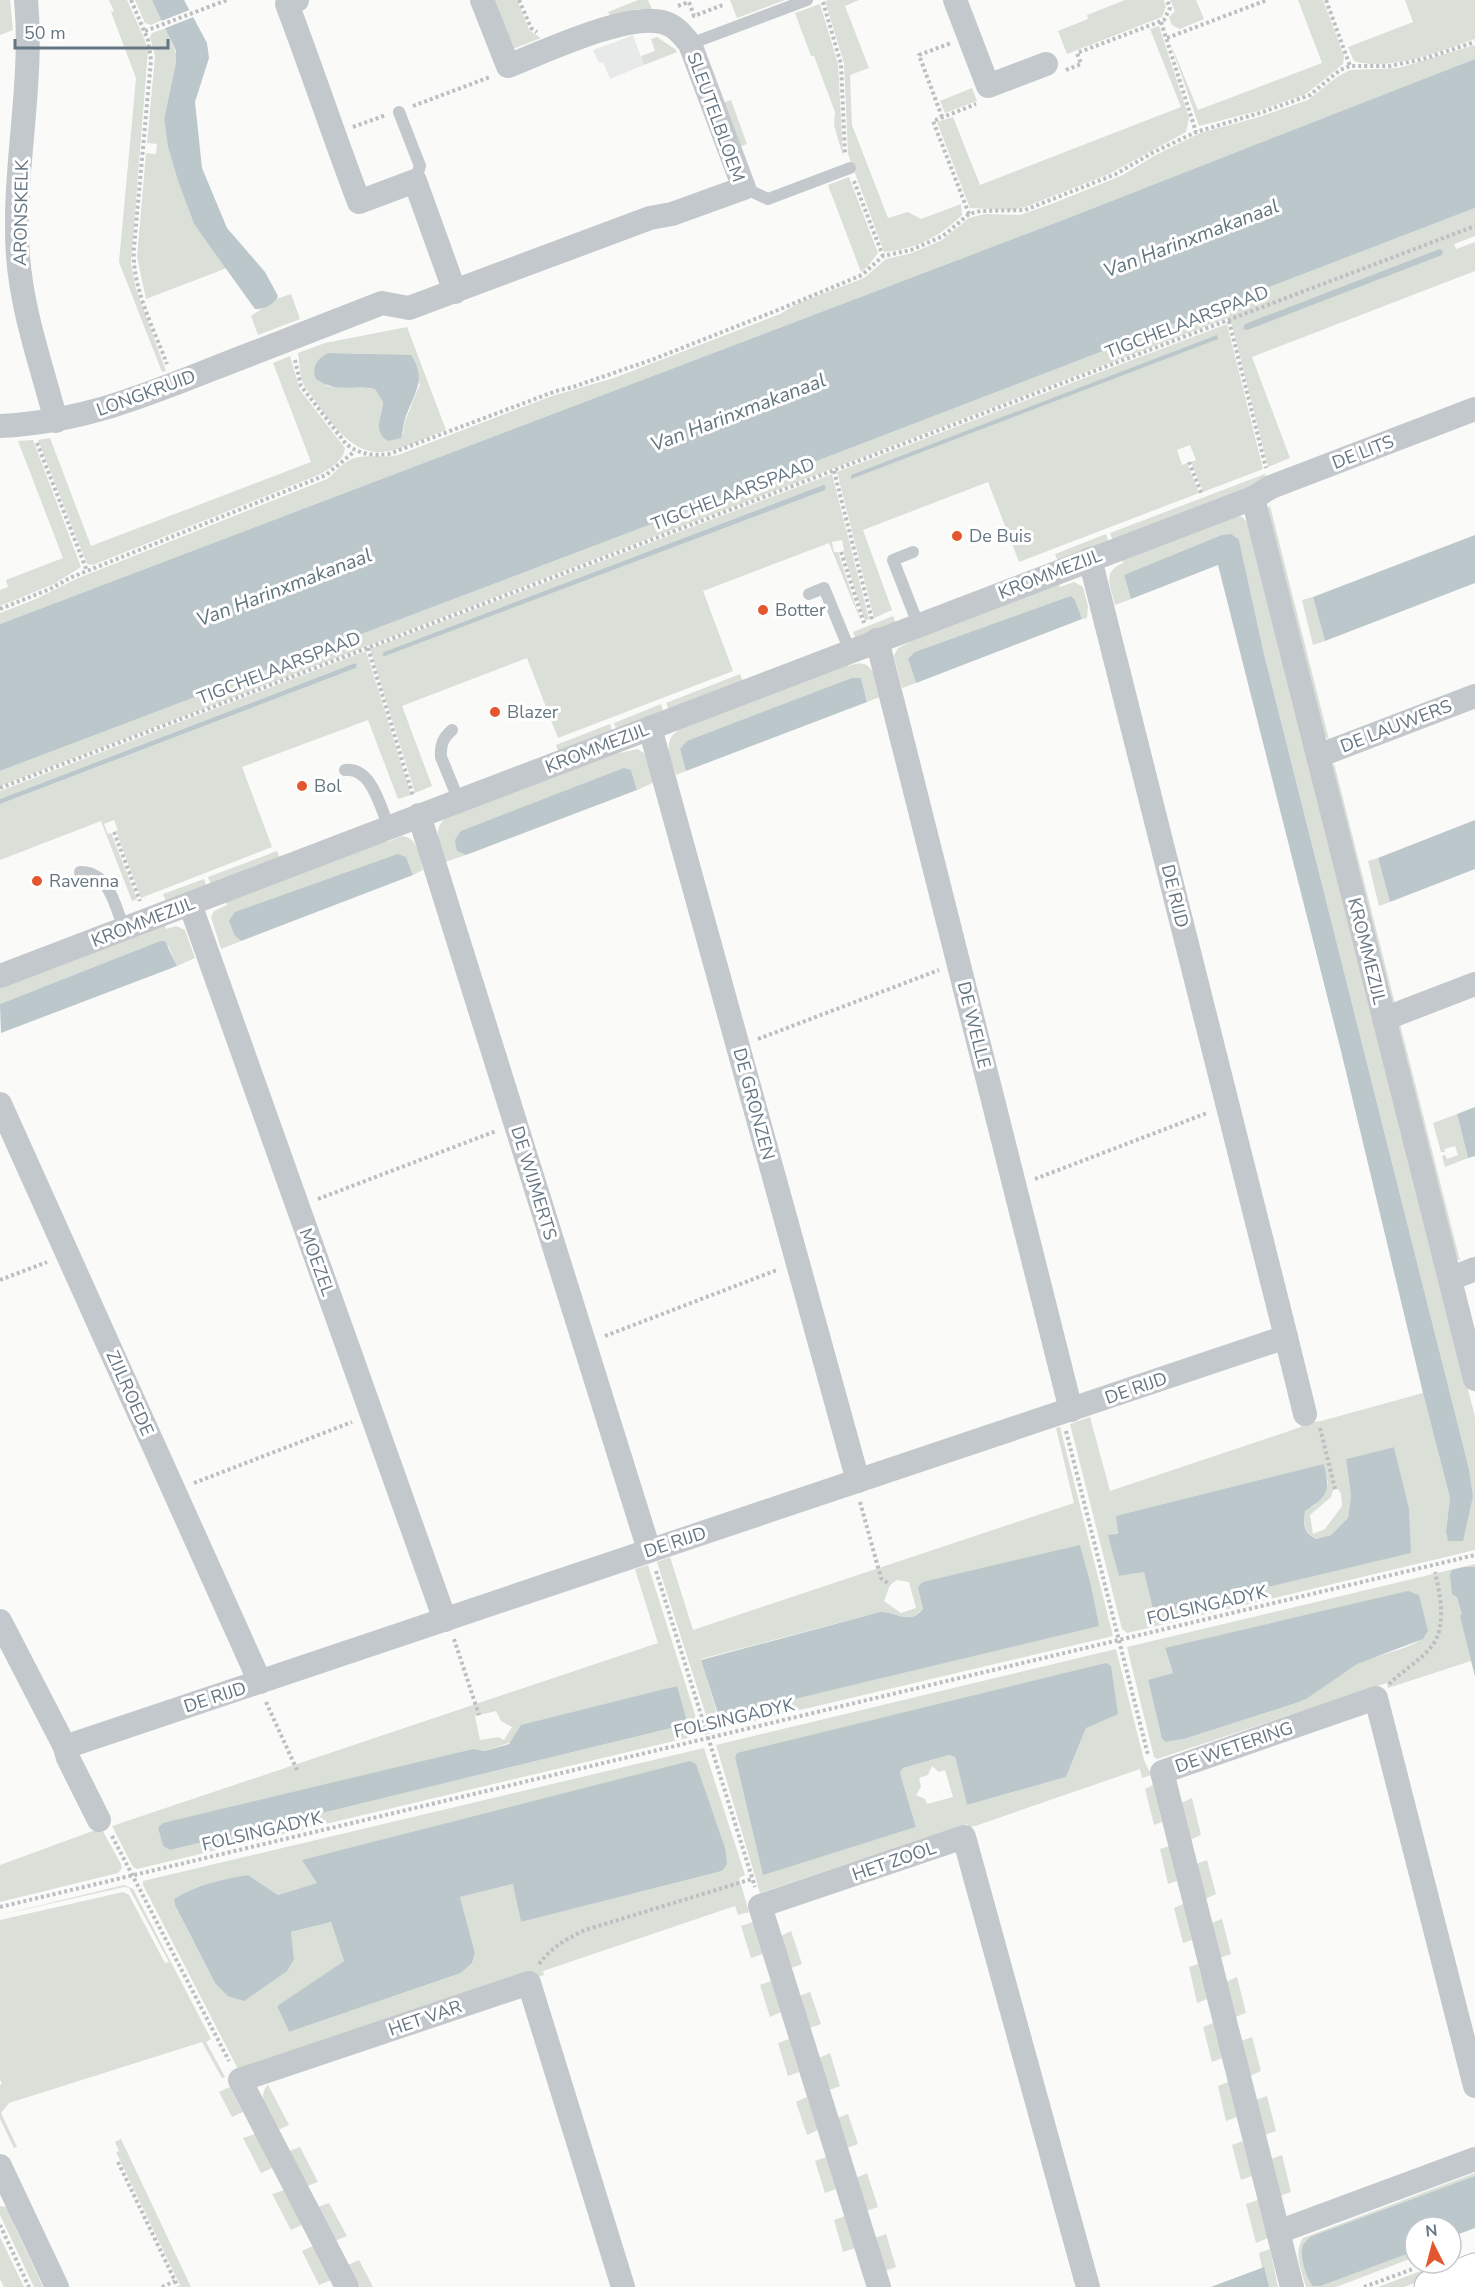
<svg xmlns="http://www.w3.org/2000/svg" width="1475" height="2287" viewBox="0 0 1475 2287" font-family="'Nunito Sans',sans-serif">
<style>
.built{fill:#e8e9e9}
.green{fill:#dadfd7;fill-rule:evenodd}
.water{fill:#bbc7cb}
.pier{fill:#fafaf8}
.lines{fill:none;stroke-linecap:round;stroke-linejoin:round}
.secondary-casing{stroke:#b3babf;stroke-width:35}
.path{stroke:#bbbfc2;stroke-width:4;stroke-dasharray:3 3;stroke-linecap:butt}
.lane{stroke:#c3c8cc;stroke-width:12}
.street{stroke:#c3c8cc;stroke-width:24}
.secondary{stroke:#fff;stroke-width:33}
.poi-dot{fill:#e4572e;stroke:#fff;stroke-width:2}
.labels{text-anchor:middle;stroke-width:6;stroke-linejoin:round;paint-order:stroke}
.street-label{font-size:18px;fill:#657683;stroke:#fff}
.poi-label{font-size:18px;fill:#657683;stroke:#fff;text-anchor:start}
.water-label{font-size:20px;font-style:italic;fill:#60757c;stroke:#fff}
</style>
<rect width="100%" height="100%" fill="#fafaf8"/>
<polygon class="built" points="633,35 644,65 610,79 603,62 599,63 593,50"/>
<g class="green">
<polygon points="0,0 10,0 13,30 0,35"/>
<polygon points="109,0 127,0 144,38 148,50 131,264 136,289 166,371 162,372 119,262 136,78 111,12 114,11"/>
<polygon points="135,0 152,0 162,20 151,25 145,23"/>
<polygon points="491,0 517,0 529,30 541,38 510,50"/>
<polygon points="638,0 648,0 652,9 637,9 611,18 608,12"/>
<polygon points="730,0 785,0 737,18"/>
<path d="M829 0H859L845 6 869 68 850 75 852 125 888 218 908 212 921 219 961 204 962 215C941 236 914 250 884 252L848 154 844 63 825 1Z"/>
<polygon points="1125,0 1164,0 1166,7 1162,17 1067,54 1058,31 1088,19 1087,15"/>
<polygon points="1170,0 1196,0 1204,19 1180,29 1172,25 1169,17 1175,11"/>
<polygon points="1298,0 1323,0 1344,56 1343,64 1306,94 1258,111 1199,126 1170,42 1198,110 1322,63"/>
<path d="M1405 0H1475V39C1441 51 1390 72 1354 61L1348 47 1413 22Z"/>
<polygon points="820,4 838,64 843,156 834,125 835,112 814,56 811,56 795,13"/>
<polygon points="1159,26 1189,118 1186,132 1109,174 1025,207 1012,210 970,208 937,122 953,117 980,185 1181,107 1150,29"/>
<polygon points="166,28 177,56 164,119 168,147 178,181 194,224 227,268 146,299 137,257 146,153 156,154 157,144 147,143 155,56 150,37 152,33"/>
<polygon points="657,37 675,49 677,52 644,65 641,56 655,51 651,39"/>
<path d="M1475 45V59L1437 74 1063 220 0 624V613L36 599 76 579 327 479C335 473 341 464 350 460 363 453 383 459 398 455L552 396 614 378 780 314 799 303 864 278 886 259 912 253 942 240 969 218 985 214 1020 215 1054 203 1123 175 1154 156 1200 133 1259 117 1308 100 1337 77 1350 70 1398 68Z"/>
<polygon points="972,88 977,101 945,113 940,101"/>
<polygon points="731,100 747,144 736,148 720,104"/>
<polygon points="849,177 878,253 868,266 861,272 828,185"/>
<polygon points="1475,208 1475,236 1454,244 1456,249 1475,242 1475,271 1252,357 1290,458 1268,467 1230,317 0,786 0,771 744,489"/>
<polygon points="291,294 300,319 258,335 251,316 276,299"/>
<polygon points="1227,324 1263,469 1203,492 1191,462 1196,460 1190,445 1177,450 1182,465 1187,463 1199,493 1019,562 988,482 863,530 892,610 874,618 837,472"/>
<path d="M407 327 446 430C427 437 408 447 389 451 349 460 326 413 305 387L301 378 298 353 325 343ZM328 353 376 354 420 384 405 421 403 434 388 441C373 431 381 416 383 402L375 389C359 386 343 389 327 386Z"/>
<path d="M290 356 300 390 345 448C344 461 327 471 316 476L93 565 87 564 38 440 50 438 91 546 311 462 273 363Z"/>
<polygon points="33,440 81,567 54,584 0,606 0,590 8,587 6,580 63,558 18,441"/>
<path d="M832 474 869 619 865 621 843 551 844 550 842 540 832 542 834 552H838L861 622 829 543 703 591 733 671 558 738 527 658 402 706 432 786 415 793 370 649ZM823 485 826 486 384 652Z"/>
<polygon points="1265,474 1267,481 1113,541 1110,533"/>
<polygon points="1270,506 1329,740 1325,736 1265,510"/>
<path d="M1234 515 1242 517 1247 522 1475 1417V1550L1127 1633 1122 1629 1070 1424 1090 1417 1110 1491 1301 1427 1300 1424 1321 1421 1423 1393 1450 1498 1446 1531 1473 1496 1469 1469 1264 654 1239 540 1124 575 1131 599 1115 605C1111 587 1101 572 1123 563L1122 558ZM1394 1447 1409 1508 1410 1553 1154 1614 1144 1572 1119 1576 1109 1535 1324 1464 1328 1483 1315 1505 1305 1510C1303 1525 1303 1531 1316 1539L1331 1535 1348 1519 1351 1496 1346 1459ZM1338 1489 1341 1494 1342 1506 1325 1529 1313 1534 1310 1515 1331 1497 1333 1490Z"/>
<polygon points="1106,534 1109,543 1058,562 1055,554"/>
<polygon points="1058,582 1060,587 1074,582 1083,587 1088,606 1087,618 1082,619 1075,600 908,659 916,683 902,688 894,656 898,648 910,642 909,639"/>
<polygon points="1313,597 1325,641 1313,645 1302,600"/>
<polygon points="893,616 896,624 856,639 853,632"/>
<polygon points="366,651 411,795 398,799 368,720 242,767 272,847 141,898 116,831 118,830 114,820 104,824 108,834 111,833 137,899 132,901 101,821 0,860 0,804 356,668 357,664 355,663 0,799 0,791"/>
<path d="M846 662 848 666C875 656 874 677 880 697L867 702 861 678 680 749 686 771 676 775C671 759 661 741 679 730L678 727Z"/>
<polygon points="740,674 743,682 669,710 666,703"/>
<polygon points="661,704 664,713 617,731 614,723"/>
<polygon points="610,724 613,733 559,753 556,745"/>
<path d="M638 749 645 754 655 782 637 790 631 770 457 851 466 855 445 862C441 848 431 830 445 819L618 750 620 753Z"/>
<polygon points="1334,763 1395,1004 1391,1001 1333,766"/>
<path d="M402 836C418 837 419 857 423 870L413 875 406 857 235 936 241 941 221 949 211 917 214 911 227 905 225 900 385 838 387 842Z"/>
<polygon points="277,851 280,859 211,885 208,877"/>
<polygon points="1378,858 1390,902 1379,906 1368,861"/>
<polygon points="204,879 207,887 166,902 163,894"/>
<polygon points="164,923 166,929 176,926 185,930 195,958 177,966 169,947 160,941 0,1004 0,986"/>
<polygon points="1400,1024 1460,1261 1456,1258 1398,1027"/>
<polygon points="1457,1114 1468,1158 1445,1167 1442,1156 1445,1155 1447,1159 1458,1155 1455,1146 1444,1149 1445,1152 1441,1152 1433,1123"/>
<path d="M1060 1427 1113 1636 715 1730 710 1728 657 1562 670 1557 693 1630 1074 1503 1056 1428ZM1080 1545 1090 1581 1098 1626 718 1717 701 1659 880 1612C895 1611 909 1626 923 1609L919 1587ZM897 1580 909 1582 916 1608 901 1613 884 1601 890 1585Z"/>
<path d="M1475 1564V1676L1471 1661 1388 1688 1387 1683 1157 1759 1154 1757 1127 1647ZM1426 1635C1414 1649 1379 1654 1361 1662 1337 1672 1319 1694 1293 1704L1184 1739 1166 1742 1162 1739 1148 1681 1173 1673 1165 1649Z"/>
<path d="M648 1565 699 1727 695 1736 137 1869 133 1867 112 1826 658 1643 635 1569ZM676 1686 688 1724 170 1850 163 1846 158 1828 473 1749 485 1751ZM496 1711 501 1721 512 1727 504 1740 499 1737 480 1740 475 1716Z"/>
<path d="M1116 1649 1144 1760 1151 1775 1142 1778 1140 1769 978 1825 968 1828 967 1824 760 1893 716 1745ZM1086 1728 1066 1777 967 1805 955 1757 949 1755 903 1768 900 1773 916 1827 763 1874 735 1757 737 1753ZM932 1766 939 1772 945 1770 953 1797 927 1804 925 1799 916 1795 921 1787 919 1778 928 1775Z"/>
<path d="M704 1748 745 1875 739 1878 749 1912 738 1915 735 1906 543 1971 544 1975 240 2073 143 1885V1881ZM303 1860 722 1871 521 1922 514 1884 460 1897 475 1953 472 1963 461 1973 289 2032 277 2006 344 1961 331 1922 291 1932 294 1959 215 1983 175 1905 174 1899C196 1885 222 1879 248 1875L278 1895 318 1883Z"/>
<polygon points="1153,1785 1162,1822 1154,1825 1145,1789"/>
<polygon points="1192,1798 1201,1835 1190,1840 1181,1803"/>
<polygon points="101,1828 121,1864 122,1868 118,1873 0,1902 0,1865"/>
<polygon points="1169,1846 1177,1881 1168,1884 1160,1849"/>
<polygon points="1207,1860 1216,1894 1205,1899 1196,1864"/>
<polygon points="124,1885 133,1889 211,2039 206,2042 225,2077 222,2078 202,2042 9,2103 1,2113 17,2147 14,2148 0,2119 0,2085 2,2084 0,2079 0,1920 123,1892 129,1895 165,1963 169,1962 129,1888 124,1887 0,1915"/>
<polygon points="1183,1904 1192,1940 1183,1943 1174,1908"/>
<polygon points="1222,1919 1231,1954 1220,1958 1211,1923"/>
<polygon points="753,1922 763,1954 751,1958 741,1926"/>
<polygon points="791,1931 802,1964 791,1968 781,1936"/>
<polygon points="1198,1964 1207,1999 1197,2003 1189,1967"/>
<polygon points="1237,1977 1246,2013 1235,2017 1226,1982"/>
<polygon points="771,1981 781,2012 770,2017 760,1985"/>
<polygon points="810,1992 821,2024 809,2028 799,1996"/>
<polygon points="1213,2023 1222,2058 1212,2062 1203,2027"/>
<polygon points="1252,2037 1261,2071 1250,2076 1241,2041"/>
<polygon points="789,2039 799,2072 788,2076 778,2043"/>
<polygon points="830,2053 840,2086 829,2090 819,2058"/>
<polygon points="1228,2082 1237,2117 1226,2121 1218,2086"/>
<path d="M268 2085 289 2125 278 2130C271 2117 255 2098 268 2085Z"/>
<polygon points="230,2087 243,2112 232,2117 219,2092"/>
<polygon points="1267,2096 1276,2131 1265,2135 1256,2100"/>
<polygon points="807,2097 818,2130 807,2135 796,2102"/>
<polygon points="848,2114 858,2144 847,2148 837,2118"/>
<polygon points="255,2134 272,2168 261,2173 243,2138"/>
<polygon points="121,2139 191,2287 181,2287 116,2152 119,2151 115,2142"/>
<polygon points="1243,2141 1252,2176 1241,2180 1232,2145"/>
<polygon points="300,2147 318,2182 307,2186 289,2151"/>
<polygon points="1282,2155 1291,2192 1280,2196 1271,2159"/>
<polygon points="826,2157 836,2189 825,2193 815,2161"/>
<polygon points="867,2173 878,2207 866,2211 856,2178"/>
<path d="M1475 2173V2191L1316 2251 1415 2240V2257L1336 2287H1306C1302 2271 1293 2253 1303 2238Z"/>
<polygon points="284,2190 302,2225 291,2230 272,2194"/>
<polygon points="1258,2200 1268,2238 1256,2243 1246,2204"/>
<polygon points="329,2203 347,2236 335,2241 318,2207"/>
<polygon points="0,2206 7,2207 17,2223 14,2225 43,2287 34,2287 0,2215"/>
<polygon points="845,2216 855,2248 843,2252 834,2220"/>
<polygon points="886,2234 896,2267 885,2271 875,2238"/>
<polygon points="0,2237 24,2287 4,2287 0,2279"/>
<polygon points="313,2246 331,2280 319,2285 302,2251"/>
<polygon points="1270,2249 1278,2287 1211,2287 1262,2268 1259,2253"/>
<polygon points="1457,2257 1461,2265 1404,2287 1378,2287 1442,2263 1451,2263 1451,2260"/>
<polygon points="359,2260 373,2287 360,2287 348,2265"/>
</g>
<g class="water">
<path d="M152 0H184L207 43 209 58 195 102 202 168 227 228 265 272 278 296C274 304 264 310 255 309L252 305 194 224 178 181 168 147 164 119 176 62V51Z"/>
<polygon points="1475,59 1475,208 744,489 0,771 0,624 1063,220"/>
<polygon points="1440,249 1443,251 1442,255 1247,330 1243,329 1245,324"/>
<polygon points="1217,335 1218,339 851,479 851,475"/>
<path d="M328 353 411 355C428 380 413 395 405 419 403 426 403 432 401 438L388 441C372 431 382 416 383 402L375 389C350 384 339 394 316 379 311 366 318 359 328 353Z"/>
<polygon points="823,485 826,486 825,490 385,656 382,655 384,652"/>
<polygon points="1231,534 1239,540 1264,654 1469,1469 1473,1496 1463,1541 1448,1541 1446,1531 1450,1498 1423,1393 1341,1051 1218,565 1131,599 1124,575 1222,535"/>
<polygon points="1475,535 1475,583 1325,641 1313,597"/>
<polygon points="1071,596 1075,600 1082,619 916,683 908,659 915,652"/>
<polygon points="355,663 357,664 356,668 0,804 0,799"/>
<polygon points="852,678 861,678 867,702 686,771 680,749 687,741"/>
<polygon points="624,768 631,770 637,790 466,855 457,851 455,840 461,831"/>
<polygon points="1475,820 1475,869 1390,902 1378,858"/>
<polygon points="398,854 406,857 413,875 241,941 235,936 229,921 235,912"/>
<polygon points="160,941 165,941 177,966 1,1033 0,1004"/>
<polygon points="1475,1107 1475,1156 1468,1158 1457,1114"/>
<path d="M1394 1447 1409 1508 1411 1553 1154 1614 1144 1572 1119 1576 1108 1535 1118 1533 1116 1516 1324 1464C1330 1490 1329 1496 1305 1511 1303 1525 1303 1532 1316 1539L1331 1535 1348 1518 1351 1496 1346 1459Z"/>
<path d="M1080 1545 1090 1581 1099 1626 719 1717 701 1660 880 1612C895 1611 910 1626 923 1609L918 1587 923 1582Z"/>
<polygon points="1464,1567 1475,1567 1475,1676 1460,1616 1462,1614 1457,1597 1452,1594 1450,1574 1452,1570"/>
<polygon points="1408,1591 1419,1595 1428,1631 1423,1639 1357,1664 1306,1699 1293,1704 1184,1739 1166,1742 1162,1739 1148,1680 1173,1673 1165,1648"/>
<polygon points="1106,1663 1111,1666 1118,1714 1086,1728 1066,1777 967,1805 955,1757 949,1755 903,1768 900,1773 916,1827 763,1875 735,1757 737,1753"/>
<polygon points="677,1686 688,1724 170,1850 163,1846 158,1828 163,1823 473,1749 485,1751 509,1744 521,1725"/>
<path d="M690 1761 696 1764 725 1848 727 1864 722 1871 521 1922 513 1884 460 1897 475 1953 472 1963 461 1973 289 2032 277 2006 344 1961 331 1922 291 1932 294 1959 287 1971 244 2001 228 1996 215 1983 175 1905 174 1899C196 1885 222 1879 248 1875L278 1895 317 1883 302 1860Z"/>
<path d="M1475 2176V2228L1451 2237V2227H1415V2251L1320 2286H1313C1307 2279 1299 2256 1303 2246 1304 2242 1308 2240 1310 2237Z"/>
<polygon points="1264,2267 1269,2287 1211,2287 1262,2268"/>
</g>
<polygon class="pier" points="192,9 196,16 163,29 159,22"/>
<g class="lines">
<defs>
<polyline id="secondary" points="1431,2287 1475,2270"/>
</defs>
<use href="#secondary" class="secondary-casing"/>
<g class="path">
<path d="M131 0 148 40 151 60 134 247C131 286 153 327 167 364"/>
<polyline points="519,0 531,28 537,32"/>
<polyline points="1326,0 1350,66"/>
<polyline points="823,2 841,64 845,154"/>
<polyline points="678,6 689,2 694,16 725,4"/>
<polyline points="1161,22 1196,132"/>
<polyline points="145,31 227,0"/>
<polyline points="1167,38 1267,0"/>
<polyline points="1066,70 1081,64 1077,53 1164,20 1170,8 1167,0"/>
<polyline points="413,106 490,77"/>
<polyline points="942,117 919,55 951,43"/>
<polyline points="353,127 386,115"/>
<polyline points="854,181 883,256"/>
<polyline points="969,214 933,121 976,104"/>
<polyline points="1229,321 1266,468"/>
<path d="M295 360 301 386 346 444C359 454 372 456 389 454L556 391 573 387 654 359 778 310 862 275 883 256 911 250 943 236 969 214 981 211 1025 210 1116 174 1152 153 1196 132 1263 112 1310 95 1340 70 1350 66H1390L1423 59 1475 42"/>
<polyline points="37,443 87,571"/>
<polyline points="1189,462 1202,495"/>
<polyline points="834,471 872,620"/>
<polyline points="841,552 864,623"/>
<polyline points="0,609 50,589 72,577 326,475 355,451"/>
<polyline points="368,648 413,796"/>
<polyline points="0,788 1475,226"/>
<polyline points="114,832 140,901"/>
<polyline points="758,1039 939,970"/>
<polyline points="1035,1179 1207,1113"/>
<polyline points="318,1199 496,1131"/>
<polyline points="0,1280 47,1262"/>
<polyline points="605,1336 777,1270"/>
<polyline points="1320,1428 1335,1489"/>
<polyline points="1066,1431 1148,1755"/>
<polyline points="194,1483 352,1422"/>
<polyline points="860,1502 881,1578 890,1585"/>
<polyline points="656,1571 755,1887"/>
<polyline points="454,1639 479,1715"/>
<path d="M1389 1684C1402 1671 1420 1661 1432 1646 1447 1626 1440 1594 1435 1572"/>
<polyline points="266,1702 297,1770"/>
<polyline points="112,1836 229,2061"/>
<polyline points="0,1907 1475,1555"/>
<path d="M539 1964C552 1947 566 1939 585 1930L752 1879"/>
<polyline points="118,2162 178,2287"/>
<polyline points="0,2225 29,2287"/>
<polyline points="162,2287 175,2281"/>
<polyline points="1364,2287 1413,2269"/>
</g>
<g class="lane">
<polyline points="690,44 807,0"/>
<polyline points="399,112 420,166 415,181"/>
<polyline points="744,188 768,199 850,168"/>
<polyline points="913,552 893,560 918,624"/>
<polyline points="809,594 824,588 850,651"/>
<path d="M452 730C443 738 440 745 441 757L459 801"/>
<path d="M345 770C372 767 380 807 389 827"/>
<path d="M80 872C110 872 115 906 124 929"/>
</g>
<g class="street">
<path d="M26 0C34 86 12 171 18 256 22 312 42 367 56 421"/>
<path d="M297 0 287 4C312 70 334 136 359 202L415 181 455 292"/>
<polyline points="955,0 988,86 1046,64"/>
<path d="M0 426C81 422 145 396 220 366 274 345 328 324 382 303L409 308 650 218 672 214 744 188 690 44C682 34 675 25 662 22 626 13 544 52 508 66L482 0"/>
<polyline points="1253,498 1475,1379"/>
<polyline points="877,640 1071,1410"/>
<polyline points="650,728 858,1481"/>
<polyline points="1318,756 1475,696"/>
<polyline points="419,815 649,1550"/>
<polyline points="190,904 445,1620"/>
<polyline points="0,976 1253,498 1271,487 1475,409"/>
<polyline points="1384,1019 1475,984"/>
<polyline points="0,1104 260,1682"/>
<polyline points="1450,1279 1475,1269"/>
<polyline points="1286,1337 1305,1414"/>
<polyline points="0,1621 65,1747 1286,1337 1090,559"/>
<polyline points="65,1747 68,1758 99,1820"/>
<polyline points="0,2166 57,2287"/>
<polyline points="1278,2232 1475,2159"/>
<polyline points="347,2287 240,2080 529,1983 623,2287"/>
<polyline points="879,2287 760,1906 964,1837 1088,2287"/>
<polyline points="1292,2287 1162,1772 1376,1698 1475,2086"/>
</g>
<use href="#secondary" class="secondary"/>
</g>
<g class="poi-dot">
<circle cx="957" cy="536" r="6"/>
<circle cx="763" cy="610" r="6"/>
<circle cx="495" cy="712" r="6"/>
<circle cx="302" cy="786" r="6"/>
<circle cx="37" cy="881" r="6"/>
</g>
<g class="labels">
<g class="street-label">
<text transform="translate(716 117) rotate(70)" y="6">SLEUTELBLOEM</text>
<text transform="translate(21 213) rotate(-89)" y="6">ARONSKELK</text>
<text transform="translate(1187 322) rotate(-21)" y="6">TIGCHELAARSPAAD</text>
<text transform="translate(146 393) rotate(-20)" y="6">LONGKRUID</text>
<text transform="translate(1363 452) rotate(-21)" y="6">DE LITS</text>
<text transform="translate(733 494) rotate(-21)" y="6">TIGCHELAARSPAAD</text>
<text transform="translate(1050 574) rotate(-21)" y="6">KROMMEZIJL</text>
<text transform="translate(279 668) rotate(-21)" y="6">TIGCHELAARSPAAD</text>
<text transform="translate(1396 726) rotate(-21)" y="6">DE LAUWERS</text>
<text transform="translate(597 748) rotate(-21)" y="6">KROMMEZIJL</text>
<text transform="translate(1175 896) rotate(76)" y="6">DE RIJD</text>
<text transform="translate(143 922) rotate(-21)" y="6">KROMMEZIJL</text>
<text transform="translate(1367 951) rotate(76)" y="6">KROMMEZIJL</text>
<text transform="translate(974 1025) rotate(76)" y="6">DE WELLE</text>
<text transform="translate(754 1104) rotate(75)" y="6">DE GRONZEN</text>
<text transform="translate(534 1183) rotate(73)" y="6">DE WIJMERTS</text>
<text transform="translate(317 1262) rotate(70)" y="6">MOEZEL</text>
<text transform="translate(1136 1388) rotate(-19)" y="6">DE RIJD</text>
<text transform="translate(130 1393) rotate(66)" y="6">ZIJLROEDE</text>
<text transform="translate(675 1542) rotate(-18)" y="6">DE RIJD</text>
<text transform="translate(1207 1605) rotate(-13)" y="6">FOLSINGADYK</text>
<text transform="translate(215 1697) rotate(-18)" y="6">DE RIJD</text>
<text transform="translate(734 1718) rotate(-13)" y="6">FOLSINGADYK</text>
<text transform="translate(1234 1747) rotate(-19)" y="6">DE WETERING</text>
<text transform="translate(262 1831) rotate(-13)" y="6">FOLSINGADYK</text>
<text transform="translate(894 1861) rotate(-19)" y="6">HET ZOOL</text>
<text transform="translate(425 2018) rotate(-19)" y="6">HET VAR</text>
</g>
<g class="poi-label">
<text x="969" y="542">De Buis</text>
<text x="775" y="616">Botter</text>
<text x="507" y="718">Blazer</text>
<text x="314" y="792">Bol</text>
<text x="49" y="887">Ravenna</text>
</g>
<g class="water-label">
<text transform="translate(1191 238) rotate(-21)" y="7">Van Harinxmakanaal</text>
<text transform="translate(738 412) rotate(-21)" y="7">Van Harinxmakanaal</text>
<text transform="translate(284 587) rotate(-21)" y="7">Van Harinxmakanaal</text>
</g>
</g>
<g transform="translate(1433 2245) rotate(354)"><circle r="28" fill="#ffffff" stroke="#c1c8cd" stroke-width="1.5"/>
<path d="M0-4.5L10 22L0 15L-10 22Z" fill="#e4572e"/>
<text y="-9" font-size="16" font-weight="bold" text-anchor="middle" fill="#657683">N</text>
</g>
<path d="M15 39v9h153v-9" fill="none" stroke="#657683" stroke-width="3"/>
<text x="24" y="39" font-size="18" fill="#657683" stroke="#ffffff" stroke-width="4.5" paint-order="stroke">50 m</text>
</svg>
